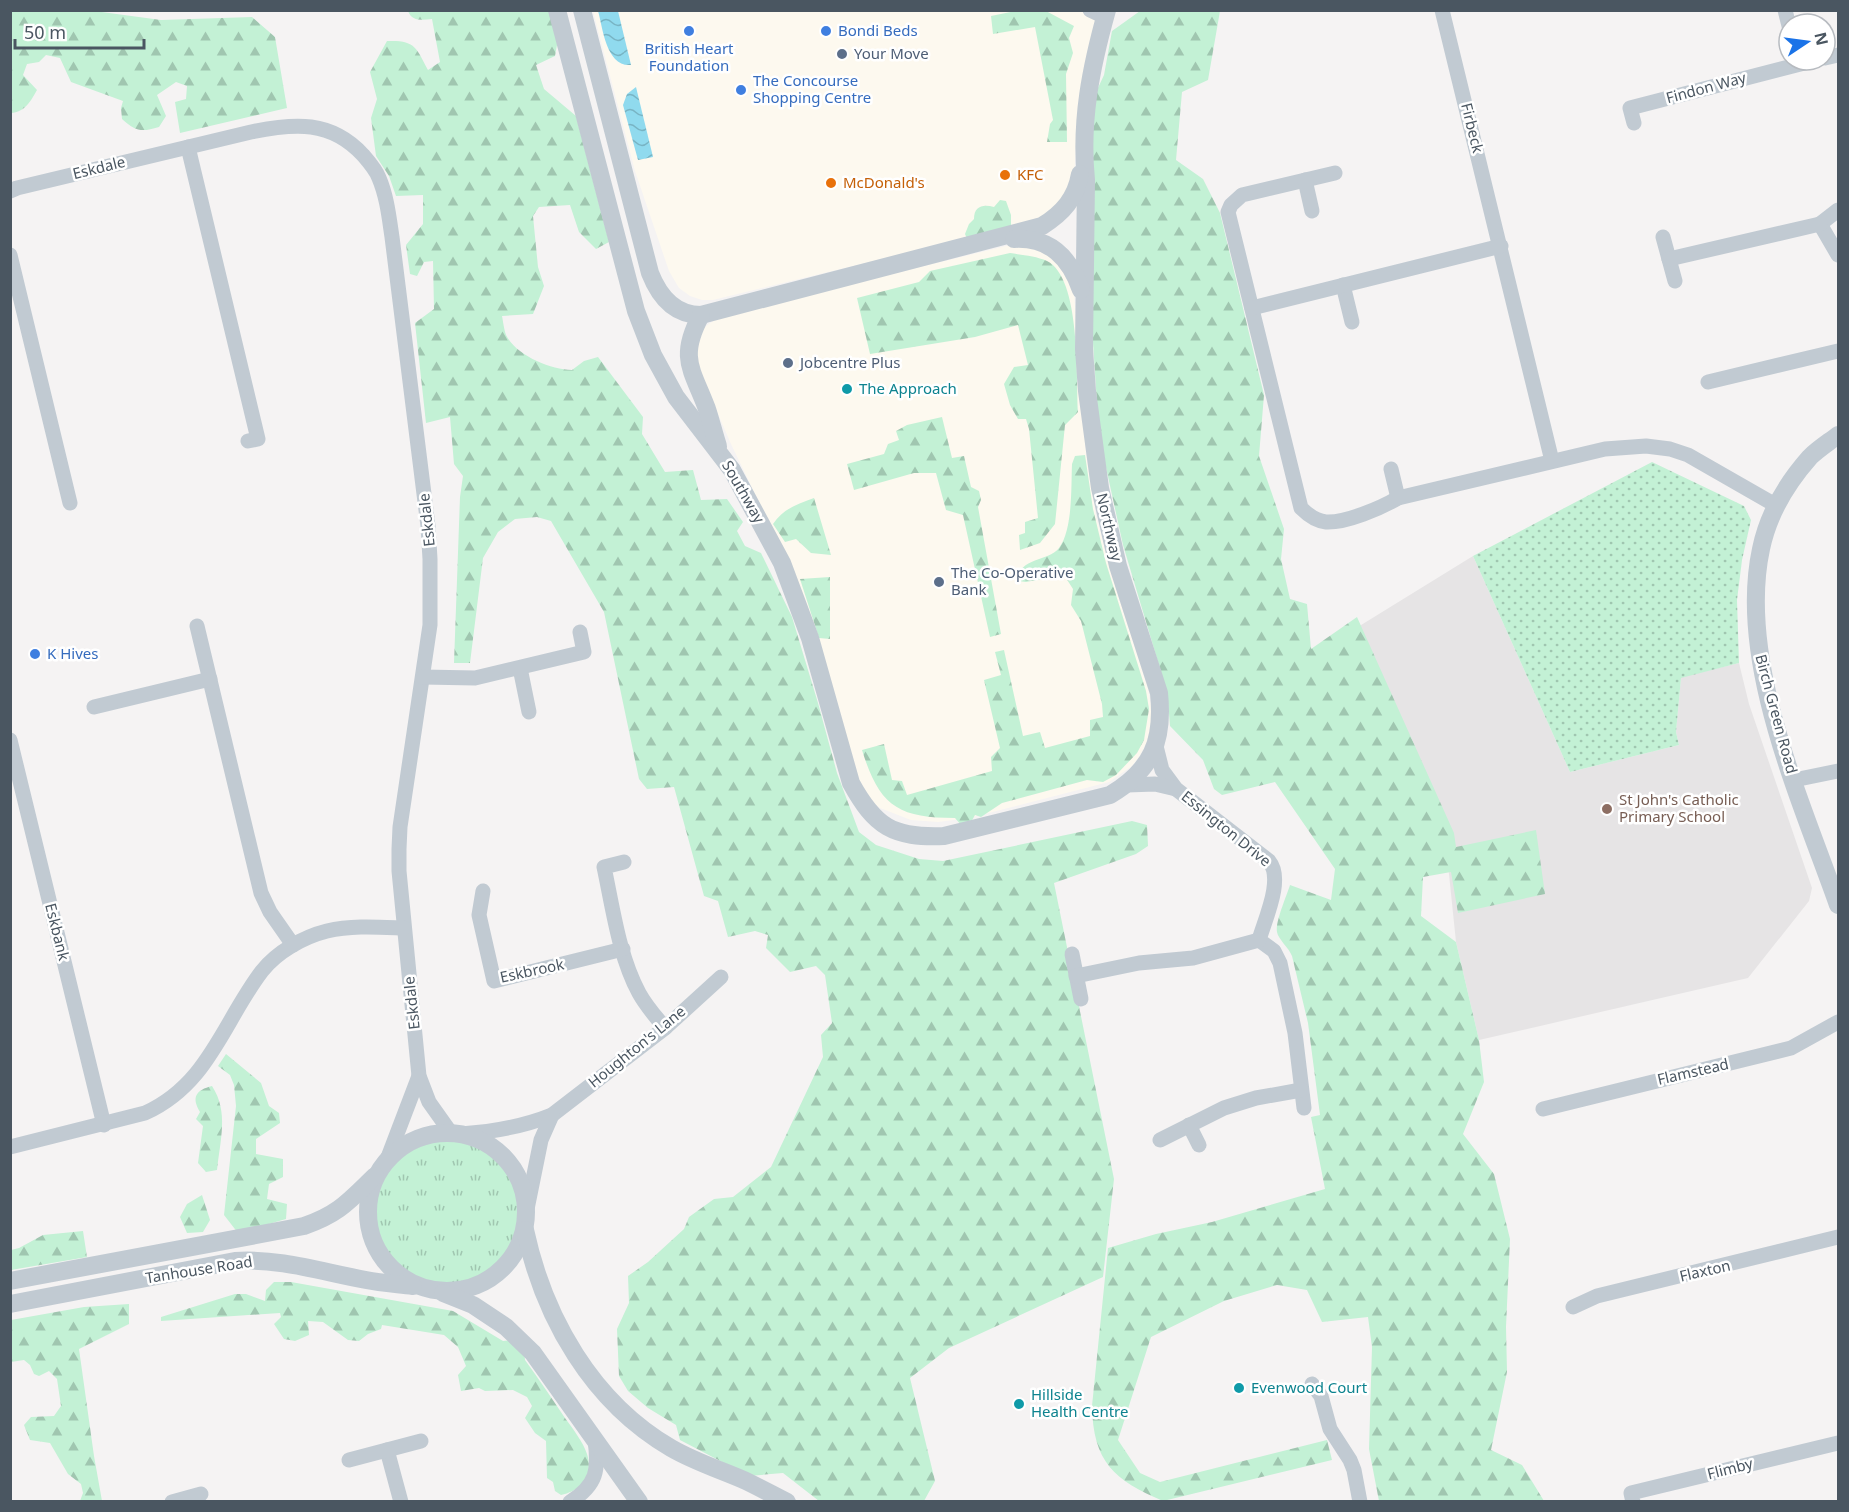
<svg xmlns="http://www.w3.org/2000/svg" width="1849" height="1512" viewBox="0 0 1849 1512" font-family="'Noto Sans',sans-serif">
<style>
.commercial{fill:#fdf9ef}
.education{fill:#e6e4e5}
.grass{fill:url(#grass-tufts)}
.forest{fill:url(#forest-firs)}
.park{fill:url(#park-dots)}
.water{fill:url(#water-waves)}
.lines{fill:none;stroke-linecap:round;stroke-linejoin:round}
.minor{stroke:#c1cad2;stroke-width:15}
.tertiary{stroke:#c1cad2;stroke-width:18}
.shop-dot{fill:#3f7fe0;stroke:#fff;stroke-width:2}
.service-dot{fill:#5c6f8a;stroke:#fff;stroke-width:2}
.food-dot{fill:#e8710a;stroke:#fff;stroke-width:2}
.culture-dot{fill:#0f9aa8;stroke:#fff;stroke-width:2}
.education-dot{fill:#8d6e63;stroke:#fff;stroke-width:2}
.labels{text-anchor:middle;stroke-width:5;stroke-linejoin:round;paint-order:stroke}
.shop-label{font-size:15px;fill:#366cbe;stroke:#fff;text-anchor:start}
.service-label{font-size:15px;fill:#4e5e75;stroke:#fff;text-anchor:start}
.street-label{font-size:15px;fill:#4a5661;stroke:#fff}
.food-label{font-size:15px;fill:#c56008;stroke:#fff;text-anchor:start}
.culture-label{font-size:15px;fill:#0d838f;stroke:#fff;text-anchor:start}
.education-label{font-size:15px;fill:#785e54;stroke:#fff;text-anchor:start}
</style>
<defs>
<pattern id="grass-tufts" width="24" height="20" patternUnits="userSpaceOnUse" patternTransform="scale(1.5)"><rect width="24" height="20" fill="#c3f1d5"/><path d="M3 7l-1-3M5 7V3M7 7l1-3M15 17l-1-3M17 17v-4M19 17l1-3" fill="none" stroke="#a0c6b0"/></pattern>
<pattern id="forest-firs" width="22" height="20" patternUnits="userSpaceOnUse" patternTransform="scale(1.5)"><rect width="22" height="20" fill="#c3f1d5"/><path d="M5 1l3.5 6h-7zM16 11l3.5 6h-7z" fill="#a0c6b0"/></pattern>
<pattern id="park-dots" width="8" height="8" patternUnits="userSpaceOnUse" patternTransform="scale(1.5)"><rect width="8" height="8" fill="#c3f1d5"/><path d="M2 2h.1M6 6h.1" fill="none" stroke="#a0c6b0" stroke-width="1.8" stroke-linecap="round"/></pattern>
<pattern id="water-waves" width="16" height="10" patternUnits="userSpaceOnUse" patternTransform="scale(1.5)"><rect width="16" height="10" fill="#90daee"/><path d="M0 5q4-4 8 0t8 0" fill="none" stroke="#78b4c4"/></pattern>
</defs>
<rect width="100%" height="100%" fill="#f5f3f3"/>
<g class="commercial">
<polygon points="593,11 1098,11 1089,45 1079,97 1074,178 1056,210 1026,224 713,300 702,300 690,296 679,288 669,271 635,171"/>
<polygon points="1010,245 1027,245 1056,258 1074,293 1086,451 1096,516 1117,592 1148,689 1151,706 1151,724 1147,741 1140,755 1132,766 1109,782 969,818 938,822 911,820 880,808 873,803 860,789 805,598 731,444 700,372 695,353 702,329 720,316"/>
</g>
<polygon class="education" points="1473,556 1570,772 1679,745 1676,732 1681,677 1739,663 1749,704 1812,888 1809,901 1748,978 1479,1040 1456,942 1447,855 1353,630"/>
<circle class="grass" cx="447" cy="1212" r="71"/>
<g class="forest">
<path d="M87 10 161 20 252 17 275 37 287 108 180 133 175 102 186 99 187 86 176 82 157 95 166 116 159 127C142 132 136 132 122 119L121 108 123 101 71 82 60 58 46 55 39 62 27 64 23 75 37 90C31 101 25 112 11 113V11Z"/>
<polygon points="1021,10 1046,11 1074,26 1069,38 1073,53 1066,74 1067,142 1047,142 1050,124 1053,120 1035,27 993,34 991,16"/>
<path d="M408 11H554L559 34 555 56 536 65 544 89 576 116 609 242 596 249 579 232 570 205 539 207 533 216 538 267 544 286 533 314 502 316C503 321 504 329 506 335 517 356 550 369 572 370L584 361 598 357 643 417 642 434 665 472 693 470 701 500 727 499 743 522 737 531 745 546 761 553 792 617 818 703 837 773 859 832 876 845 919 859 943 861 1132 821 1147 825 1148 846 1136 854 1054 883 1114 1179 1103 1277 949 1348 910 1378 935 1481 924 1501H819L783 1473 749 1476 680 1440 676 1425 648 1408 628 1391 619 1376 617 1329 629 1303 628 1276 648 1262 684 1229 689 1217 714 1199 733 1197 771 1167 823 1057 821 1035 832 1023 825 975 816 966 790 972 766 948 768 935 755 931 728 937 718 901 704 896 674 787 647 789 639 779 604 612 551 521 537 517 515 519 498 532 483 558 470 663H454L460 497 463 476 454 464 450 417 426 423 415 323 434 309 433 261 424 262 417 276 410 274 406 245 423 224V195L396 196 389 176 376 156 371 118 377 99 370 72 387 41C415 40 416 47 428 70L440 62 432 19C423 20 412 22 408 11Z"/>
<path d="M1140 11H1220L1208 80 1182 92 1176 160 1203 179 1220 213 1264 395 1259 456 1284 529 1281 559 1290 599 1307 604 1311 649 1357 617 1454 833 1456 847 1536 830 1545 894 1458 913 1451 872 1423 877 1421 916 1456 942 1479 1040 1484 1082 1463 1134 1494 1174 1510 1239 1506 1327 1507 1372 1491 1450 1522 1465 1544 1501H1379L1369 1449 1372 1347 1368 1317 1322 1322 1307 1290 1277 1285 1224 1301 1151 1337 1118 1440 1140 1473 1160 1482 1327 1440 1332 1460 1163 1501C1114 1480 1093 1462 1092 1406L1108 1248 1156 1234 1212 1222 1325 1189 1311 1117 1320 1115 1308 1023 1292 956C1289 948 1278 939 1277 932 1275 922 1287 895 1290 885L1331 900 1335 869 1275 782 1222 795 1214 789 1203 760 1170 726 1168 701 1164 682 1123 545 1105 463 1097 404 1091 312 1092 124 1097 90 1104 75 1112 31Z"/>
<path d="M1000 200 1006 201 1011 215V229L968 241 965 234 969 224 974 219C974 206 983 204 994 207Z"/>
<path d="M1010 253C1022 255 1036 256 1047 261 1081 278 1076 377 1078 412L1065 425 1055 524 1040 543 1020 550 1019 535 1025 533V522L1038 518 1029 429 1026 419H1018L1010 405 1004 384 1014 367 1028 365 1018 325 975 337 870 354 857 298 919 282 930 271Z"/>
<polygon points="942,417 952,458 964,456 971,487 979,491 981,500 978,507 1001,634 990,637 963,515 946,510 936,473 914,473 854,490 847,464 884,454 888,444 899,440 896,431 907,425"/>
<path d="M1085 455 1093 509 1106 563 1146 691 1149 709 1144 740 1137 753 1116 775 1103 782 1087 780 1002 803 981 817 975 815 970 824 961 825 955 818C897 818 879 805 862 750L884 744 892 780 902 781 907 795 992 771 991 757 1000 748 984 680 1001 675 995 652 1004 650 1023 736 1040 732 1045 748 1090 736V720L1103 717 1102 704 1081 621 1071 605 1073 589 1064 575 1026 582 1018 581C1018 557 1048 562 1059 548 1073 530 1071 486 1072 464L1075 456Z"/>
<path d="M814 498 831 555 811 553 796 539 785 542 773 524C783 509 797 504 814 498Z"/>
<polygon points="830,577 830,639 819,638 800,579"/>
<polygon points="226,1054 261,1083 269,1106 279,1113 280,1123 256,1139 256,1154 283,1159 283,1177 269,1184 267,1199 287,1204 286,1219 238,1233 224,1215 236,1106 234,1085 230,1075 218,1066"/>
<path d="M212 1086C229 1112 220 1140 217 1170L206 1172 198 1163 203 1126 196 1119 200 1112C191 1097 196 1090 212 1086Z"/>
<polygon points="202,1195 210,1220 203,1232 187,1233 180,1217 187,1204"/>
<polygon points="83,1231 87,1257 11,1270 11,1250 19,1248 43,1235"/>
<path d="M274 1282H291L453 1311 503 1341 514 1340 524 1350 525 1360C539 1379 552 1399 565 1418 573 1429 583 1442 587 1454 594 1476 581 1491 561 1495L555 1491 553 1482 547 1478 546 1441 535 1433 525 1418 532 1406 527 1397 513 1390 485 1391 479 1388 461 1391 458 1375 466 1366 458 1347 444 1335 382 1325 381 1329 368 1334 359 1341 348 1340 323 1322 308 1321 309 1335 295 1341 284 1339 274 1324 281 1317 280 1313 161 1321V1317L235 1294H246L265 1301 266 1290Z"/>
<polygon points="129,1304 129,1324 79,1349 94,1456 102,1501 80,1501 83,1493 81,1484 68,1474 50,1443 30,1440 24,1425 31,1417 54,1416 61,1406 57,1379 49,1371 39,1376 34,1374 30,1365 24,1360 11,1362 11,1320 84,1307"/>
</g>
<polygon class="park" points="1652,462 1744,506 1751,520 1742,560 1737,600 1739,663 1681,678 1676,732 1679,745 1570,772 1473,556"/>
<g class="water">
<path d="M598 11H618L631 65C606 67 603 28 598 11Z"/>
<polygon points="636,87 653,157 638,160 623,105 627,94"/>
</g>
<g class="lines">
<g class="minor">
<polyline points="1090,10 1105,17"/>
<polyline points="1442,10 1552,461"/>
<polyline points="1785,10 1789,26"/>
<polyline points="1825,58 1838,55"/>
<polyline points="1634,123 1630,108 1816,60"/>
<polyline points="188,147 258,439 248,441"/>
<path d="M1335 173 1242 195 1231 205 1228 212 1301 508C1307 514 1316 521 1326 522 1346 523 1381 508 1398 498"/>
<polyline points="1305,180 1312,211"/>
<path d="M10 191 17 188 251 132C294 123 331 120 363 155 369 162 376 170 379 178 387 197 389 217 392 237L428 526 430 559V625L400 827 399 849V871L419 1076 429 1102 451 1133"/>
<polyline points="1838,210 1820,224 1838,255"/>
<polyline points="1663,237 1675,281"/>
<polyline points="10,255 70,503"/>
<polyline points="1669,259 1820,224"/>
<polyline points="1343,285 1352,322"/>
<polyline points="1252,308 1501,246"/>
<polyline points="1708,382 1838,351"/>
<polyline points="1391,469 1398,498 1605,449 1646,446 1670,449 1688,455 1777,506"/>
<polyline points="197,626 261,893 270,912 293,945"/>
<polyline points="520,668 529,712"/>
<polyline points="423,677 475,678 584,652 580,632"/>
<polyline points="94,707 210,679"/>
<polyline points="10,740 104,1125"/>
<path d="M1156 746 1162 770 1176 789 1269 861C1284 879 1265 919 1259 940L1274 951 1280 963 1295 1033 1304 1108"/>
<polyline points="1794,780 1838,771"/>
<polyline points="1127,785 1155,784 1176,789"/>
<path d="M624 862 604 867C613 909 619 956 639 993 646 1006 656 1017 665 1028"/>
<polyline points="483,891 479,915 494,981 623,949"/>
<polyline points="1072,954 1081,999"/>
<polyline points="1076,976 1139,963 1193,958 1259,940"/>
<polyline points="1543,1109 1791,1048 1838,1022"/>
<polyline points="1189,1125 1199,1145"/>
<path d="M461 1134C493 1132 522 1127 552 1115L665 1028 721 977"/>
<polyline points="1160,1140 1224,1108 1256,1098 1301,1090"/>
<path d="M10 1147 145 1113C209 1084 223 1022 262 971 277 952 303 937 327 931 352 925 378 927 404 928"/>
<polyline points="387,1160 419,1076"/>
<polyline points="526,1214 541,1140 552,1115"/>
<polyline points="1573,1307 1597,1296 1838,1237"/>
<polyline points="1312,1384 1321,1396 1330,1429 1350,1460 1354,1470 1360,1502"/>
<polyline points="387,1450 401,1502"/>
<polyline points="349,1460 421,1441"/>
<polyline points="172,1502 201,1494"/>
<path d="M570 1502C597 1485 599 1470 595 1440"/>
<polyline points="1633,1502 1631,1493 1838,1443"/>
</g>
<g class="tertiary">
<path d="M557 10 636 311 653 355 676 397 732 470 782 563 810 638 851 783C875 827 893 838 944 836L1110 795C1152 770 1164 741 1159 693L1118 566 1100 488 1087 391 1084 349 1086 180C1080 121 1091 67 1107 10"/>
<path d="M582 10 650 273C659 296 674 315 701 315L1042 226C1063 213 1076 198 1080 174"/>
<path d="M1014 239C1050 237 1070 258 1081 290"/>
<path d="M701 315C678 358 692 369 707 409 711 421 714 434 718 446"/>
<path d="M1838 435C1829 442 1818 449 1810 457 1787 483 1768 515 1761 549 1737 661 1801 800 1838 905"/>
<circle cx="447" cy="1212" r="79"/>
<path d="M525 1230C544 1318 592 1402 671 1448 695 1462 721 1470 746 1481 760 1488 774 1495 787 1502"/>
<path d="M10 1281 304 1226C339 1214 349 1201 375 1176"/>
<polyline points="443,1293 473,1305 506,1327 533,1353 639,1502"/>
<path d="M10 1304 235 1261C280 1258 322 1272 366 1280 381 1283 397 1284 413 1286"/>
</g>
</g>
<g class="shop-dot">
<circle cx="689" cy="31" r="6"/>
<circle cx="826" cy="31" r="6"/>
<circle cx="741" cy="90" r="6"/>
<circle cx="35" cy="654" r="6"/>
</g>
<g class="service-dot">
<circle cx="842" cy="54" r="6"/>
<circle cx="788" cy="363" r="6"/>
<circle cx="939" cy="582" r="6"/>
</g>
<g class="food-dot">
<circle cx="1005" cy="175" r="6"/>
<circle cx="831" cy="183" r="6"/>
</g>
<g class="culture-dot">
<circle cx="847" cy="389" r="6"/>
<circle cx="1239" cy="1388" r="6"/>
<circle cx="1019" cy="1404" r="6"/>
</g>
<circle class="education-dot" cx="1607" cy="809" r="6"/>
<g class="labels">
<g class="shop-label">
<text x="838" y="36">Bondi Beds</text>
<text x="689" y="54" text-anchor="middle">British Heart<tspan x="689" dy="17">Foundation</tspan></text>
<text x="753" y="86">The Concourse<tspan x="753" dy="17">Shopping Centre</tspan></text>
<text x="47" y="659">K Hives</text>
</g>
<g class="service-label">
<text x="854" y="59">Your Move</text>
<text x="800" y="368">Jobcentre Plus</text>
<text x="951" y="578">The Co-Operative<tspan x="951" dy="17">Bank</tspan></text>
</g>
<g class="street-label">
<text transform="translate(1706 88) rotate(-15)" y="5">Findon Way</text>
<text transform="translate(1472 128) rotate(76)" y="5">Firbeck</text>
<text transform="translate(99 168) rotate(-14)" y="5">Eskdale</text>
<text transform="translate(743 492) rotate(60)" y="5">Southway</text>
<text transform="translate(427 520) rotate(-96)" y="5">Eskdale</text>
<text transform="translate(1109 527) rotate(77)" y="5">Northway</text>
<text transform="translate(1776 714) rotate(75)" y="5">Birch Green Road</text>
<text transform="translate(1226 829) rotate(39)" y="5">Essington Drive</text>
<text transform="translate(57 932) rotate(76)" y="5">Eskbank</text>
<text transform="translate(532 971) rotate(-12)" y="5">Eskbrook</text>
<text transform="translate(412 1003) rotate(-96)" y="5">Eskdale</text>
<text transform="translate(637 1047) rotate(-39)" y="5">Houghton's Lane</text>
<text transform="translate(1693 1072) rotate(-13)" y="5">Flamstead</text>
<text transform="translate(199 1270) rotate(-9)" y="5">Tanhouse Road</text>
<text transform="translate(1705 1271) rotate(-13)" y="5">Flaxton</text>
<text transform="translate(1730 1469) rotate(-14)" y="5">Flimby</text>
</g>
<g class="food-label">
<text x="1017" y="180">KFC</text>
<text x="843" y="188">McDonald's</text>
</g>
<g class="culture-label">
<text x="859" y="394">The Approach</text>
<text x="1251" y="1393">Evenwood Court</text>
<text x="1031" y="1400">Hillside<tspan x="1031" dy="17">Health Centre</tspan></text>
</g>
<g class="education-label">
<text x="1619" y="805">St John's Catholic<tspan x="1619" dy="17">Primary School</tspan></text>
</g>
</g>
<rect width="1849" height="1512" fill="none" stroke="#4a5661" stroke-width="24"/>
<g transform="translate(1807 42) rotate(77)"><circle r="28" fill="#ffffff" stroke="#b7bbc0" stroke-width="1.5"/>
<path d="M0-4.5L10 22L0 15L-10 22Z" fill="#1a73e8"/>
<text y="-9" font-size="16" font-weight="bold" text-anchor="middle" fill="#4a5661">N</text>
</g>
<path d="M15 39v9h129v-9" fill="none" stroke="#4a5661" stroke-width="3"/>
<text x="24" y="39" font-size="18" fill="#4a5661" stroke="#ffffff" stroke-width="4.5" paint-order="stroke">50 m</text>
</svg>
